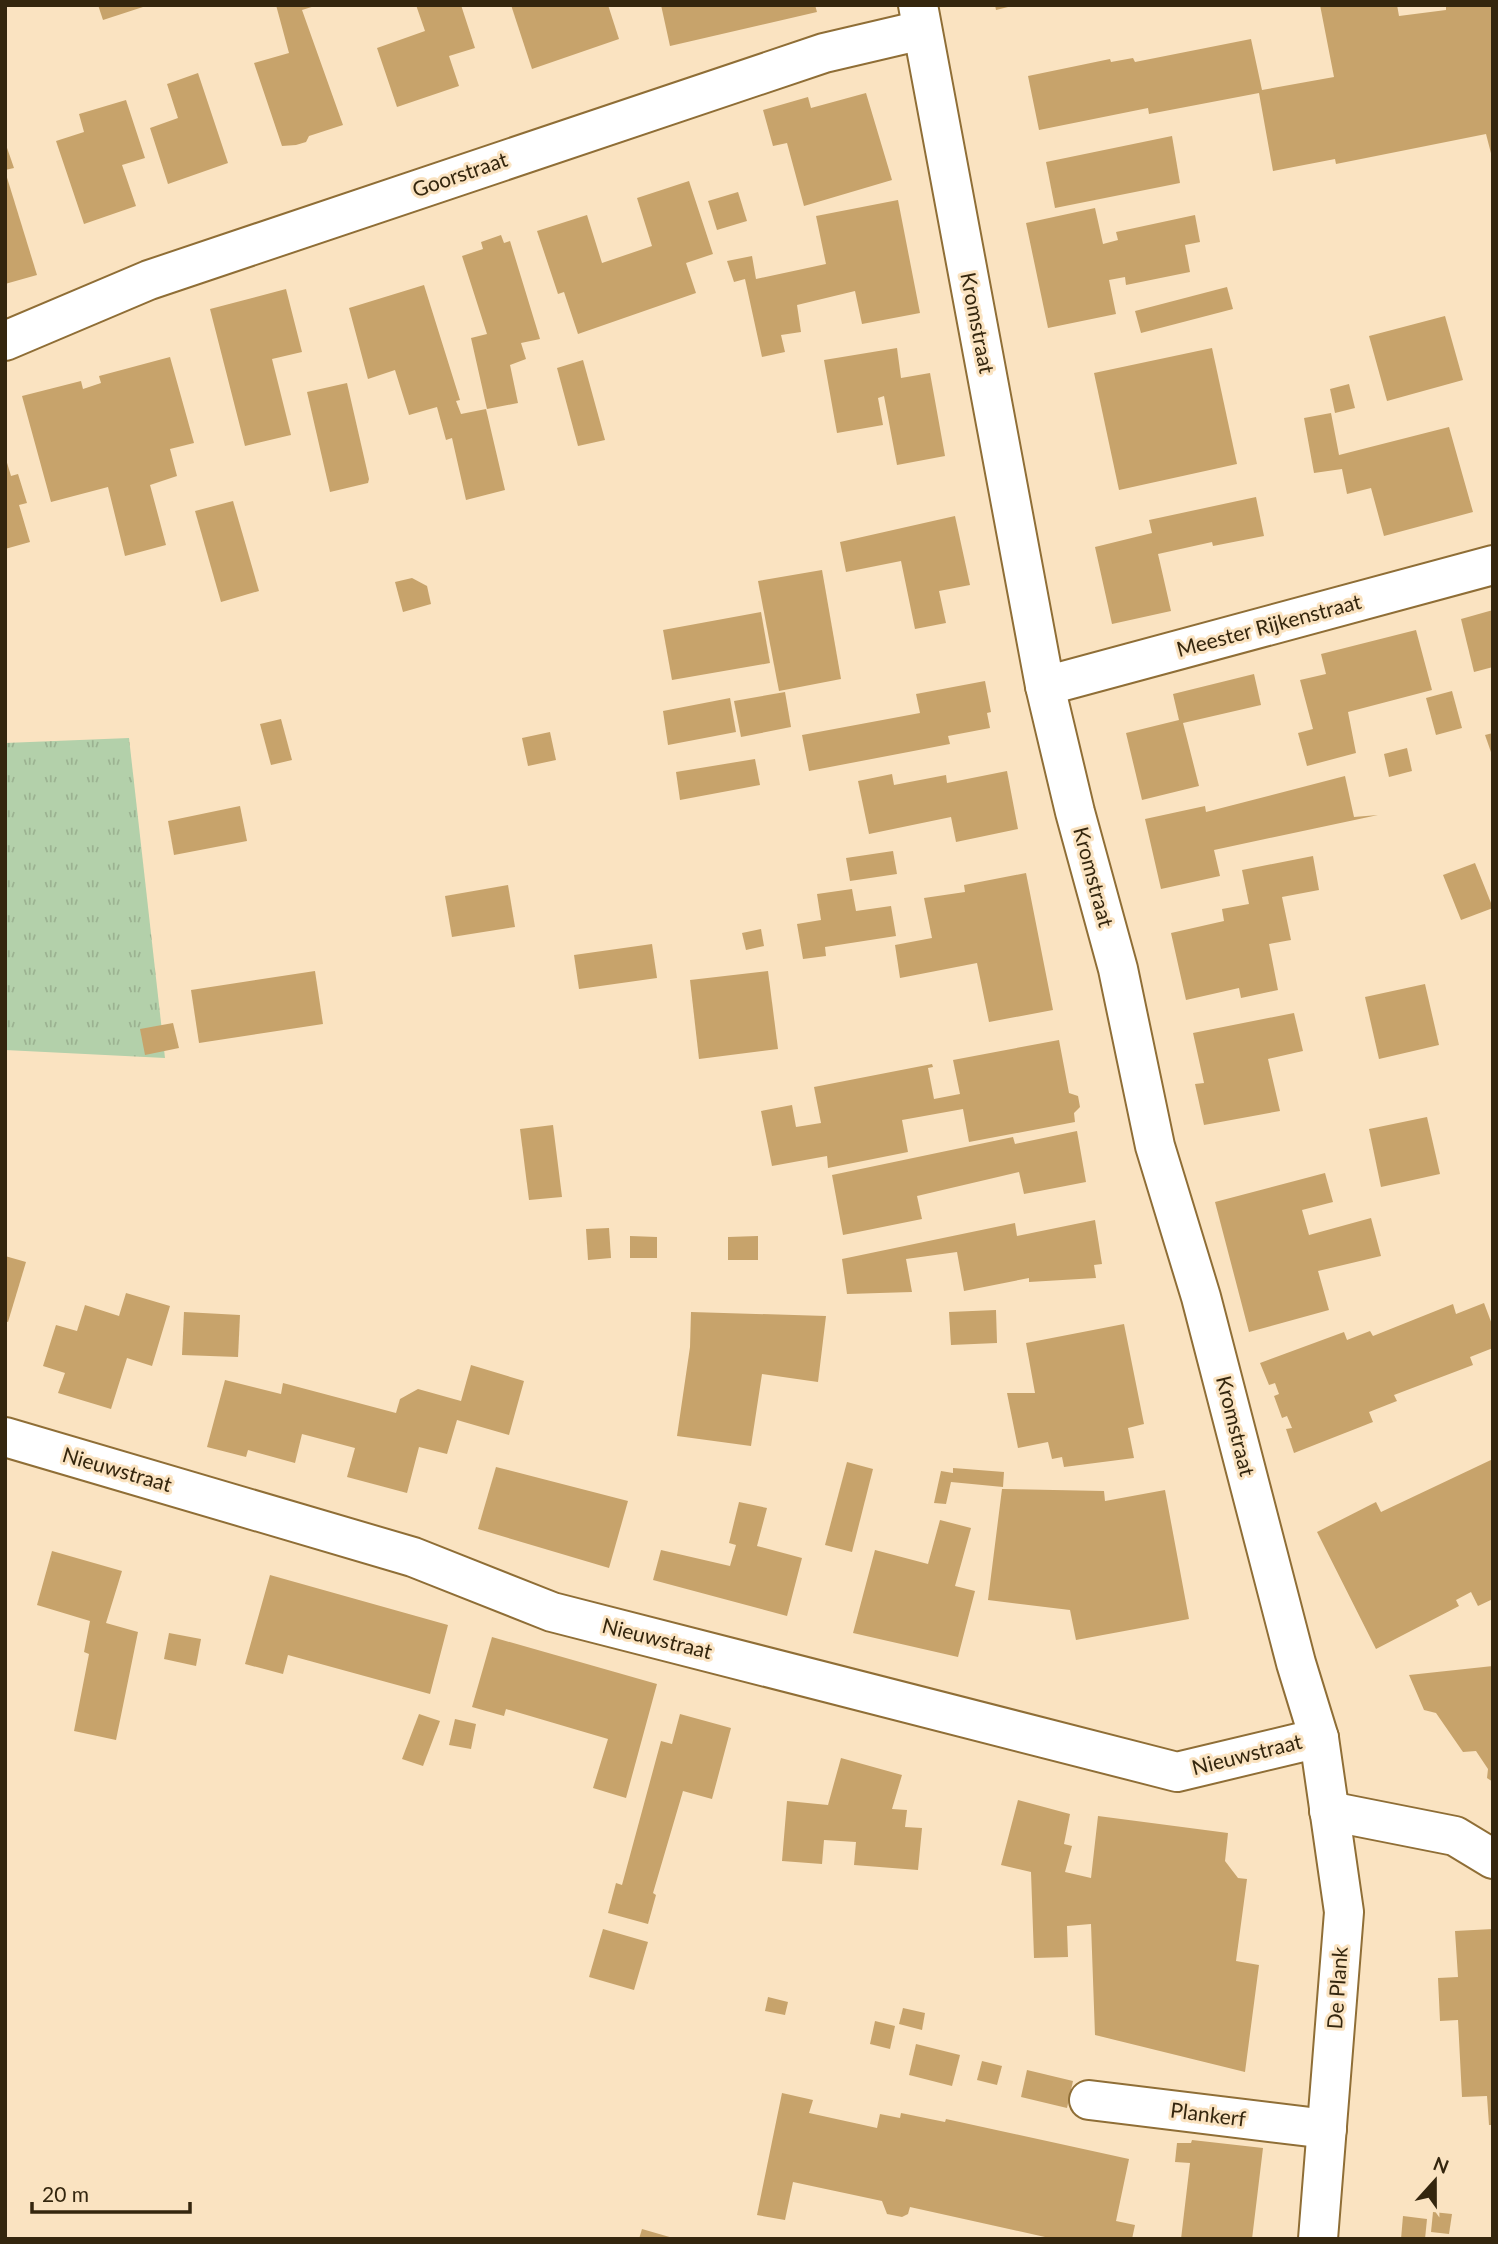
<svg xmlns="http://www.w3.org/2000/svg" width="1498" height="2244" viewBox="0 0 1498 2244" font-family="Lato,sans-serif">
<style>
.grass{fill:url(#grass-tufts)}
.building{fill:#c7a36b}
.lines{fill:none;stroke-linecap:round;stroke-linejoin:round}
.minor-casing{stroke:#8f6e36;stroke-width:42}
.minor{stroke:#fff;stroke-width:38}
.labels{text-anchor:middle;stroke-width:6;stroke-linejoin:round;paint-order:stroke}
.street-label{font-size:21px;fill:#34260e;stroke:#fae3c1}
</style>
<defs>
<pattern id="grass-tufts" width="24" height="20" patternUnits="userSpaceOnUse" patternTransform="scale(1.75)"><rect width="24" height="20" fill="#b3d0aa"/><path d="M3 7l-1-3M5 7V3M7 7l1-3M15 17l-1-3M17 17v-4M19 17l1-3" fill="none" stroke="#9bb291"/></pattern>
</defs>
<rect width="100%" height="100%" fill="#fae3c1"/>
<polygon class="grass" points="129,738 165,1058 5,1050 5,743"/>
<g class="building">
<polygon points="98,5 146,5 146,6 103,20"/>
<polygon points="276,5 318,5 302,10 343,125 309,136 306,142 296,145 282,146 254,63 289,53"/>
<polygon points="416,5 461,5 475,48 449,56 459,86 397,107 377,48 425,31"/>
<polygon points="511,5 608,5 619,39 532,69"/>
<polygon points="661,5 815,5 817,12 670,46"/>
<polygon points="995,5 1012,5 1012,6 996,10"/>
<polygon points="1320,5 1397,5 1399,16 1446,10 1446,5 1493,5 1493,161 1486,134 1336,164 1335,159 1273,171 1259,93 1149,114 1148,108 1039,130 1028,76 1110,59 1111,62 1133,58 1135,62 1251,39 1262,90 1334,77"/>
<polygon points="198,73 228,163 168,184 150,128 178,118 167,84"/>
<polygon points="866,93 892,180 804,206 787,143 773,146 763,110 808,97 811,108"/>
<polygon points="126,100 145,158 122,165 136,206 84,224 56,141 84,132 79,114"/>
<polygon points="1172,136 1180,183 1055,208 1046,162"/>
<polygon points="5,142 14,168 5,170"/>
<polygon points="5,171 37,275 5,284"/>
<polygon points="689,181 713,254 686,263 696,293 578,334 564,292 558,294 537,231 587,215 602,263 652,246 637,198"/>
<polygon points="738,192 747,221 717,230 708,201"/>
<polygon points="898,200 920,313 862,324 855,291 797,305 801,332 781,335 785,352 762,357 745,279 734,282 727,261 752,256 756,279 826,264 816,216"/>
<polygon points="1095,208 1103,244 1118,240 1116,232 1195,215 1200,242 1185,245 1190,272 1126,285 1125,277 1109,280 1116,314 1048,328 1026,223"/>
<polygon points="501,235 504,243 510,241 540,339 521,343 526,359 510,365 518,403 487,409 471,338 487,334 462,256 483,249 481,242"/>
<polygon points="424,285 460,400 456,401 461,414 486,409 505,490 466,500 452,438 446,440 437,407 409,415 395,370 368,379 349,308"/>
<polygon points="1227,287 1233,309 1141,333 1135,311"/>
<polygon points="286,289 302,352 272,359 291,435 245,446 210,309"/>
<polygon points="1445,316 1463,380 1387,401 1369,336"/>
<polygon points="897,348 901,378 930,373 945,456 897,465 884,396 878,398 883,425 837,433 824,360"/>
<polygon points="1212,348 1237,464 1119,490 1094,373"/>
<polygon points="170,357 194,443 170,449 177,476 150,485 166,545 125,556 108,487 51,502 22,396 81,381 83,389 101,383 99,376"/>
<polygon points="583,360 605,440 578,446 557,368"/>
<polygon points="347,383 369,479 368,483 330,492 307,392"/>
<polygon points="1349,384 1355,408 1335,413 1330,389"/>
<polygon points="1331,413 1339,455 1449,427 1473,512 1384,536 1371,488 1347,494 1342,469 1314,473 1304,418"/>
<polygon points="5,456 11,476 18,474 27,503 19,505 30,542 5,549"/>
<polygon points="1256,497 1264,536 1213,546 1212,542 1158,554 1171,611 1112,624 1095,547 1152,533 1149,520"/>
<polygon points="233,501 259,591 221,602 195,511"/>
<polygon points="955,516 970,585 939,591 946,623 915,629 901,561 846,572 840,542"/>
<polygon points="822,570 841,679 779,691 758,581"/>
<polygon points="412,578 427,586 431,604 403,612 395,582"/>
<polygon points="1493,610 1493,667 1474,672 1461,619"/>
<polygon points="761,612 770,663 672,680 663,630"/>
<polygon points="1416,630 1432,690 1348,712 1356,753 1307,766 1298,733 1313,729 1300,680 1326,674 1321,654"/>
<polygon points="1254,674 1261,705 1183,723 1199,786 1142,800 1126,733 1179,720 1173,694"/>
<polygon points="985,681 991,712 987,713 990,728 948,736 950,744 809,771 802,735 920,713 916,694"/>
<polygon points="1452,691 1462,728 1436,735 1426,698"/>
<polygon points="785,692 791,727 741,737 734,701"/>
<polygon points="730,698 736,732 668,745 663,711"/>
<polygon points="281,719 292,760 271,765 260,724"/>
<polygon points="550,732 556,760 528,766 522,738"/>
<polygon points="1493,733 1493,755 1492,755 1485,735"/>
<polygon points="1407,748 1412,771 1389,777 1384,754"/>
<polygon points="755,759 760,785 680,800 676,772"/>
<polygon points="1007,771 1018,829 956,842 951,817 869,834 858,781 892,774 894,785 946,775 947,783"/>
<polygon points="1345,776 1354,817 1378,815 1214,850 1220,876 1161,889 1145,819 1205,806 1206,812"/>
<polygon points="240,806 247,841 174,855 168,821"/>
<polygon points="893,851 897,874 850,881 846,858"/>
<polygon points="1313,856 1319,890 1282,897 1291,940 1269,944 1278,990 1241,998 1239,988 1186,1000 1171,933 1224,921 1222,909 1249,904 1242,870"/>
<polygon points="1475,863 1493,908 1461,920 1443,875"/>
<polygon points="1026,873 1053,1010 989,1022 977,963 900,978 895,945 932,938 924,898 965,892 964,885"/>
<polygon points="508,885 515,927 452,937 445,896"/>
<polygon points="852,889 856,911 891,906 896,936 825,947 826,956 803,959 797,924 821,920 817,894"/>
<polygon points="761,929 764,946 746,950 742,933"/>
<polygon points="652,944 657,978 579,989 574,955"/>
<polygon points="315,971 323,1024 199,1043 191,990"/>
<polygon points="768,971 778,1049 699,1059 690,980"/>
<polygon points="1425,984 1439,1045 1379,1059 1365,997"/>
<polygon points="1294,1013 1303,1051 1268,1059 1280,1111 1204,1125 1195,1084 1204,1083 1193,1033"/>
<polygon points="173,1023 179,1048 145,1055 140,1029"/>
<polygon points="1059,1040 1069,1093 1078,1096 1080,1107 1074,1113 1075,1122 969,1142 963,1109 902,1120 908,1152 828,1168 827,1156 772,1166 761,1111 792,1105 796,1127 821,1123 814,1087 932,1064 933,1067 928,1068 934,1099 960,1094 953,1060"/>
<polygon points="1427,1117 1440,1174 1381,1187 1369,1129"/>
<polygon points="553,1125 562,1197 529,1200 520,1129"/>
<polygon points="1077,1131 1086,1182 1024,1194 1019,1172 917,1196 922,1219 843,1235 832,1175 1013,1137 1015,1144"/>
<polygon points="1325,1173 1333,1202 1302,1210 1309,1235 1371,1218 1381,1256 1318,1271 1329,1310 1249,1332 1215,1202"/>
<polygon points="1095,1220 1102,1264 1094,1265 1096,1278 1029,1282 1029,1278 964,1291 957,1252 906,1259 912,1292 847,1294 842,1259 1015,1223 1017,1236"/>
<polygon points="609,1228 611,1258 588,1260 586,1229"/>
<polygon points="630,1236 657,1237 657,1258 630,1258"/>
<polygon points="758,1236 758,1260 728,1260 728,1237"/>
<polygon points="5,1256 26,1262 8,1322 5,1321"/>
<polygon points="126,1293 170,1306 152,1366 127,1358 111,1409 58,1393 65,1373 43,1366 56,1325 77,1331 85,1305 119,1316"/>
<polygon points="1484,1303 1493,1327 1493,1348 1470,1357 1473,1365 1394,1395 1397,1401 1369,1412 1373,1422 1294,1453 1286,1429 1292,1428 1287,1416 1282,1418 1274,1396 1279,1394 1275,1383 1269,1385 1260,1363 1344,1332 1347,1340 1370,1331 1373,1336 1453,1304 1456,1314"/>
<polygon points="996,1310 997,1343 951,1345 949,1312"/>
<polygon points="184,1312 240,1315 238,1357 182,1355"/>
<polygon points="691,1312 826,1316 818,1382 762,1374 751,1446 677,1436 690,1347"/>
<polygon points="1124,1324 1144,1424 1128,1428 1134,1458 1064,1467 1062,1457 1052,1459 1048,1442 1018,1448 1007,1393 1035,1393 1026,1343"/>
<polygon points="471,1365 524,1381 509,1435 457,1420 447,1454 419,1447 407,1493 347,1477 355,1448 302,1434 295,1463 248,1450 246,1457 207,1447 225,1380 281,1394 283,1383 396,1413 400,1399 418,1389 461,1401"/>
<polygon points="1493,1459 1493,1599 1478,1606 1471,1592 1456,1600 1459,1606 1376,1649 1317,1532 1376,1502 1381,1512"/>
<polygon points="847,1462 873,1469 852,1552 825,1545"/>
<polygon points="496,1467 628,1501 609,1568 478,1529"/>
<polygon points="953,1468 1004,1472 1003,1487 951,1482 946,1504 934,1503 941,1471 953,1473"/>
<polygon points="1002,1489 1104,1491 1105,1501 1165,1490 1189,1619 1076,1640 1070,1610 988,1600"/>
<polygon points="739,1502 767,1508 757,1546 802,1558 787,1616 653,1580 661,1550 730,1566 736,1545 729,1543"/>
<polygon points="940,1520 971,1528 955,1586 975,1591 958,1657 853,1633 875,1550 928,1564"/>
<polygon points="52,1551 122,1571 106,1623 138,1632 116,1740 74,1731 89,1654 84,1652 90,1621 37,1605"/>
<polygon points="270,1575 448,1625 430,1694 288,1655 283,1674 245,1664"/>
<polygon points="169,1633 201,1639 196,1666 164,1659"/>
<polygon points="492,1637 657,1684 626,1798 593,1788 608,1739 506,1709 504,1716 472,1707"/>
<polygon points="1493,1666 1493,1782 1487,1778 1488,1769 1476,1751 1463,1752 1436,1713 1424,1710 1409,1675"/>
<polygon points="419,1714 440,1721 423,1766 402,1759"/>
<polygon points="680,1714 731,1728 712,1799 683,1791 653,1893 656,1895 648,1924 608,1913 616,1883 622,1885 661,1741 672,1744"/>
<polygon points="455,1719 476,1724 471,1749 449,1745"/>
<polygon points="841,1758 902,1775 892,1809 907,1810 905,1827 922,1828 918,1870 854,1865 856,1842 824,1840 822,1864 782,1861 787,1801 828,1805"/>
<polygon points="1018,1800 1070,1814 1064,1844 1072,1846 1065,1872 1091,1878 1098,1816 1228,1833 1225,1861 1238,1878 1247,1879 1236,1961 1259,1965 1245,2072 1095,2035 1091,1924 1067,1926 1068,1957 1034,1958 1031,1872 1001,1865"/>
<polygon points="603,1929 648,1942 634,1990 589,1977"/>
<polygon points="1493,1929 1493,2125 1489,2125 1487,2096 1462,2097 1458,2020 1440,2021 1438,1978 1458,1977 1455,1931"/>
<polygon points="768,1997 788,2002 785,2015 765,2011"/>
<polygon points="903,2008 925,2013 922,2030 899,2024"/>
<polygon points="875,2021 895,2026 890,2049 870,2044"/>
<polygon points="916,2044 960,2055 952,2086 909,2075"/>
<polygon points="982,2061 1002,2066 997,2085 977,2080"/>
<polygon points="1027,2070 1073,2081 1067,2108 1021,2097"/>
<polygon points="782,2093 813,2100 809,2113 877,2128 880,2114 900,2118 901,2113 945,2122 946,2119 1129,2159 1116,2221 1135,2225 1132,2239 1054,2239 910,2207 908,2214 902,2217 887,2214 882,2201 793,2182 785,2220 757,2215"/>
<polygon points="1192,2140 1263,2148 1252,2239 1181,2239 1190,2163 1175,2162 1177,2143 1191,2143"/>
<polygon points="1433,2212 1452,2214 1449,2234 1431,2232"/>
<polygon points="1403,2216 1427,2219 1425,2239 1401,2239"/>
<polygon points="642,2229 673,2238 672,2239 639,2239"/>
</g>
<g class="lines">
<defs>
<g id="minor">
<polyline points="918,5 1045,686 1075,812 1118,969 1155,1146 1201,1297 1296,1663 1319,1738 1344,1912 1318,2239"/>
<polyline points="5,341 149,280 824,53 922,30"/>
<polyline points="1045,686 1493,565"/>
<polyline points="5,1437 413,1557 552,1612 1177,1772 1319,1738"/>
<polyline points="1329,1811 1455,1836 1493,1859"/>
<polyline points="1089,2100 1327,2129"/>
</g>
</defs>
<use href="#minor" class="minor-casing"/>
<use href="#minor" class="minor"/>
</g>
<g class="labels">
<g class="street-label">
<text transform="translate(460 175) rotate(-19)" y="7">Goorstraat</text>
<text transform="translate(977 323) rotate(79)" y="7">Kromstraat</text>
<text transform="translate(1269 626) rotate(-15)" y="7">Meester Rijkenstraat</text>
<text transform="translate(1093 877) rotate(75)" y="7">Kromstraat</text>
<text transform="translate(1235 1426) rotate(76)" y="7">Kromstraat</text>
<text transform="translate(117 1470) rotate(16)" y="7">Nieuwstraat</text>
<text transform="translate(657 1639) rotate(14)" y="7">Nieuwstraat</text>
<text transform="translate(1247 1755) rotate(-14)" y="7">Nieuwstraat</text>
<text transform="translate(1338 1988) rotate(-86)" y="7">De Plank</text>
<text transform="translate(1208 2115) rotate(7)" y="7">Plankerf</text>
</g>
</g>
<rect width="1498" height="2244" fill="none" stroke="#34260e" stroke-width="14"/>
<g transform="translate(1435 2181) rotate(21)" stroke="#fae3c1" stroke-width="5" paint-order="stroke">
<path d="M0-5L12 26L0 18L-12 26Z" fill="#34260e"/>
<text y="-10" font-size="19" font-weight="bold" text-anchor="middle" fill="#34260e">N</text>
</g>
<path d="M32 2202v10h158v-10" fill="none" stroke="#34260e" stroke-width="3.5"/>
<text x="42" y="2202" font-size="21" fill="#34260e" stroke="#fae3c1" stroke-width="5" paint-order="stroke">20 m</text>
</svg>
